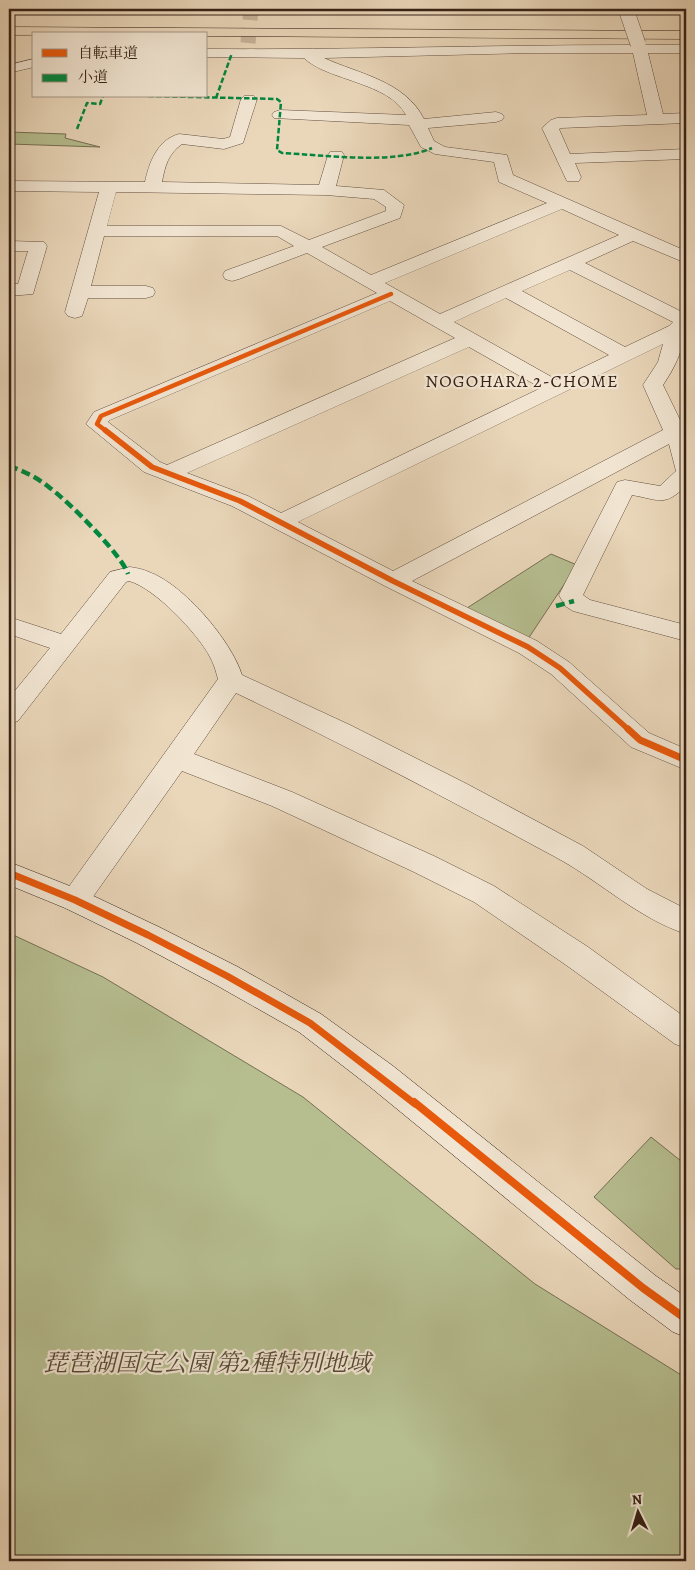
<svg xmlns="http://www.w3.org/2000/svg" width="695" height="1570" viewBox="0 0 695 1570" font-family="Alegreya,'Noto Serif JP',serif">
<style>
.green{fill:#b6be90;stroke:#767054}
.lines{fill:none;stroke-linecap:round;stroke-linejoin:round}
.street-tunnel{stroke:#c6b399;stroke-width:15;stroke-dasharray:15 8;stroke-linecap:butt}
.street-casing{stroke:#634f40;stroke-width:1}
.secondary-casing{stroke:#362217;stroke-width:1}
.highway-casing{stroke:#362217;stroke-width:1}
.street{fill:#f1e5d2;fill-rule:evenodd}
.secondary{fill:#f1e5d2;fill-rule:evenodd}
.highway{fill:#ead7ba;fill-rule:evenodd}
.street-bridge-casing{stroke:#634f40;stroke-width:16;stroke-linecap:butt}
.street-bridge{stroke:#f1e5d2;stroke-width:15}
.quiet-far1{stroke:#00873e;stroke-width:2.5;stroke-dasharray:5.5 2.5;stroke-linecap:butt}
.quiet{stroke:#00873e;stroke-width:4.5;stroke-dasharray:9 4.5;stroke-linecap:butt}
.cycleway-far3-casing{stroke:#f1e5d2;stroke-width:6}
.cycleway-far2-casing{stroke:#f1e5d2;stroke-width:8}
.cycleway-far1-casing{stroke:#f1e5d2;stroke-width:10}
.cycleway-casing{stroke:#f1e5d2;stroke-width:11}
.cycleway-far3{stroke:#e8590c;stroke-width:4.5}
.cycleway-far2{stroke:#e8590c;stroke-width:5.5}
.cycleway-far1{stroke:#e8590c;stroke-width:7}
.cycleway{stroke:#e8590c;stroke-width:8}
.labels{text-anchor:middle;stroke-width:4.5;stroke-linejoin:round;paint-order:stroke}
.far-neighbourhood-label{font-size:18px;letter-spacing:1px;fill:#362217;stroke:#f1e5d2}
.near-park-label{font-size:24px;font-style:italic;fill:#564935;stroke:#f1e5d2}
</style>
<rect width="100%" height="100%" fill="#ead7ba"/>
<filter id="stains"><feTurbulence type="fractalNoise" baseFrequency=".004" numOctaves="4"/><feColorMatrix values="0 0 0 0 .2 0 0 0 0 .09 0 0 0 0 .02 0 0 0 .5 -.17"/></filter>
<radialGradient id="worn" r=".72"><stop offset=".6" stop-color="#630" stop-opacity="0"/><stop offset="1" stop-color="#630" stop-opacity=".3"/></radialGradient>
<g class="green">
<polygon points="9,132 66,134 65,138 100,147 9,144"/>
<polygon points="551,554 577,565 528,639 467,608"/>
<polygon points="9,933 103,977 303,1097 535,1284 686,1378 686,1561 9,1561"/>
<polygon points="651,1137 686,1165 686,1269 676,1269 594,1197"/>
</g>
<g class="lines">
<polyline class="street-tunnel" points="248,43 251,9"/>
<defs>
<g id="street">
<path d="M638 40 643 41 645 45H686V53H648L663 114 686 113V123L561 128 559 129 570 154 686 149V159L575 163 581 177 579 181H567L565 177 542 128 551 120 557 118 647 115 633 53H530L324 58C359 74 405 81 424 119L496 112 502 114 504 117 502 120 496 122 428 128 434 141 445 147 507 155 513 175 686 251V263L633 241 585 263 686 314C686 343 679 361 663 385L686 432V486C664 507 660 500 632 495L583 595 590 600 686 625V641L573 611 565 606 559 595 617 482 625 480 660 486 676 471 669 444 412 581 537 641 569 662 649 733 686 749V770L631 747 551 674 519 653 385 586 232 506 144 472 86 424 94 412 377 293 307 253 239 279 232 281 225 279 223 275 225 271 294 246 277 236H104L91 286H146L153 288 155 292 153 296 146 298H88L82 316 75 318 68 316 65 312 99 192 9 191V181L145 182C149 163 157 140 179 134L223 139 230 137 241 99 244 96H254L257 99 243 143 224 149 182 144C168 154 165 166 162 182L319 185 328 155 330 152H342L344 155 336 186 384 190 404 205 400 218 322 247 371 275 547 203 499 182 494 162 435 154 421 147 409 125 274 118 272 115 274 112 280 110 406 115C389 82 328 81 304 58L206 57V49C348 50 489 45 631 45L633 41ZM116 192 326 195 374 199 386 207V211L309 240 281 226H107ZM562 209 619 235 440 314 385 283ZM570 270 673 322 669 326 625 347 522 291ZM506 298 609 355 557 380 454 322ZM390 301 455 338 167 465 160 462 108 422 110 420ZM663 344 658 362 643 385 663 430 393 571 298 522ZM469 347 541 388 281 513 248 496 187 473Z"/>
<polygon points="34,59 34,67 9,73 9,65"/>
<polygon points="9,241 44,242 47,246 33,294 9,296 9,284 18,284 28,251 9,251"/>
<path d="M130 567C136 568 143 569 149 572 183 584 231 640 242 675L350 725 467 784 583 846 647 889 686 909V934C638 918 602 883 559 859 452 801 345 745 236 693L194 754 292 792 434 856 494 886 588 947 686 1018V1048L675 1044 566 965 474 902 414 872 272 806 182 771 85 908 75 911 65 908 60 900 65 892 218 679C216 672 214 664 210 657 198 634 155 588 129 581L126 582 18 721 9 724V698L50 648 9 634V617L61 634 110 572Z"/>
</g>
<polygon id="secondary" points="9,862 85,892 159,927 238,967 321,1014 393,1066 656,1276 686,1297 686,1337 673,1332 630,1300 369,1086 299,1032 216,985 137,943 65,908 9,885"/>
<polygon id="highway" points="9,27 686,31 686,39 206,36 206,34 9,35"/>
</defs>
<use href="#street" class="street-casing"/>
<use href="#secondary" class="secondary-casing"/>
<use href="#highway" class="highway-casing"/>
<use href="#street" class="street"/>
<use href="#secondary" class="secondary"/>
<use href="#highway" class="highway"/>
<defs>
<polyline id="street-bridge" points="626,9 638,44"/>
</defs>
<use href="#street-bridge" class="street-bridge-casing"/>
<use href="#street-bridge" class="street-bridge"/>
<g class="quiet-far1">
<path d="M148 96 277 99 281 102 277 150 282 153C324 155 394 165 432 148"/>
<polyline points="216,98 232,53"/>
<polyline points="77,129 87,103 100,104 103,96"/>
</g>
<g class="quiet">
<path d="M9 466C24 471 38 478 50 488 68 501 122 555 128 574"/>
<polyline points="556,606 574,601"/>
</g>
<defs>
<polyline id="cycleway-far3" points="106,431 97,424 101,416 391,294"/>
<polyline id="cycleway-far2" points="105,430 152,467 240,501 393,581 528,647 560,668 629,730"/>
<g id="cycleway-far1">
<polyline points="628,729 640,740 686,760"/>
<polyline points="9,873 75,900 148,935 227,976 310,1023 415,1104"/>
</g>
<polyline id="cycleway" points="414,1102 643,1288 686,1319"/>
</defs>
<use href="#cycleway-far3" class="cycleway-far3-casing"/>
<use href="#cycleway-far2" class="cycleway-far2-casing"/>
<use href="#cycleway-far1" class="cycleway-far1-casing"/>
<use href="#cycleway" class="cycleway-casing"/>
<use href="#cycleway-far3" class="cycleway-far3"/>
<use href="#cycleway-far2" class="cycleway-far2"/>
<use href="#cycleway-far1" class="cycleway-far1"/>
<use href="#cycleway" class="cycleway"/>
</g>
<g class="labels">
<g class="far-neighbourhood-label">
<text x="522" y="387">NOGOHARA 2-CHOME</text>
</g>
<g class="near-park-label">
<text x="207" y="1371">琵琶湖国定公園 第2種特別地域</text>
</g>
</g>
<rect width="695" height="1570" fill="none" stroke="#ead7ba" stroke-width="30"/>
<rect x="10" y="10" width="675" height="1550" fill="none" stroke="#362217" stroke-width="2.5"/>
<rect x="15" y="15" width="665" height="1540" fill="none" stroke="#362217"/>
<rect x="32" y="32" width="175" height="65" fill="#f1e5d2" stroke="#a69787"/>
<rect x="42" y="49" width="25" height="8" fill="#e8590c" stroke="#a69787"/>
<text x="78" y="58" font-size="15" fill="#362217">自転車道</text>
<rect x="42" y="74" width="25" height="8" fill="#00873e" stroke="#a69787"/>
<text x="78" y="82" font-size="15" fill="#362217">小道</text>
<g transform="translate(638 1512) rotate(355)" stroke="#f1e5d2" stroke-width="4" paint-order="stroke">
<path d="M0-4L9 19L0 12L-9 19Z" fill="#362217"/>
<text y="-8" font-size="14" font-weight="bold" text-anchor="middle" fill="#362217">N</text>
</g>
<rect width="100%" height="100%" filter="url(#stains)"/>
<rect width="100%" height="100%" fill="url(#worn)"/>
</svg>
